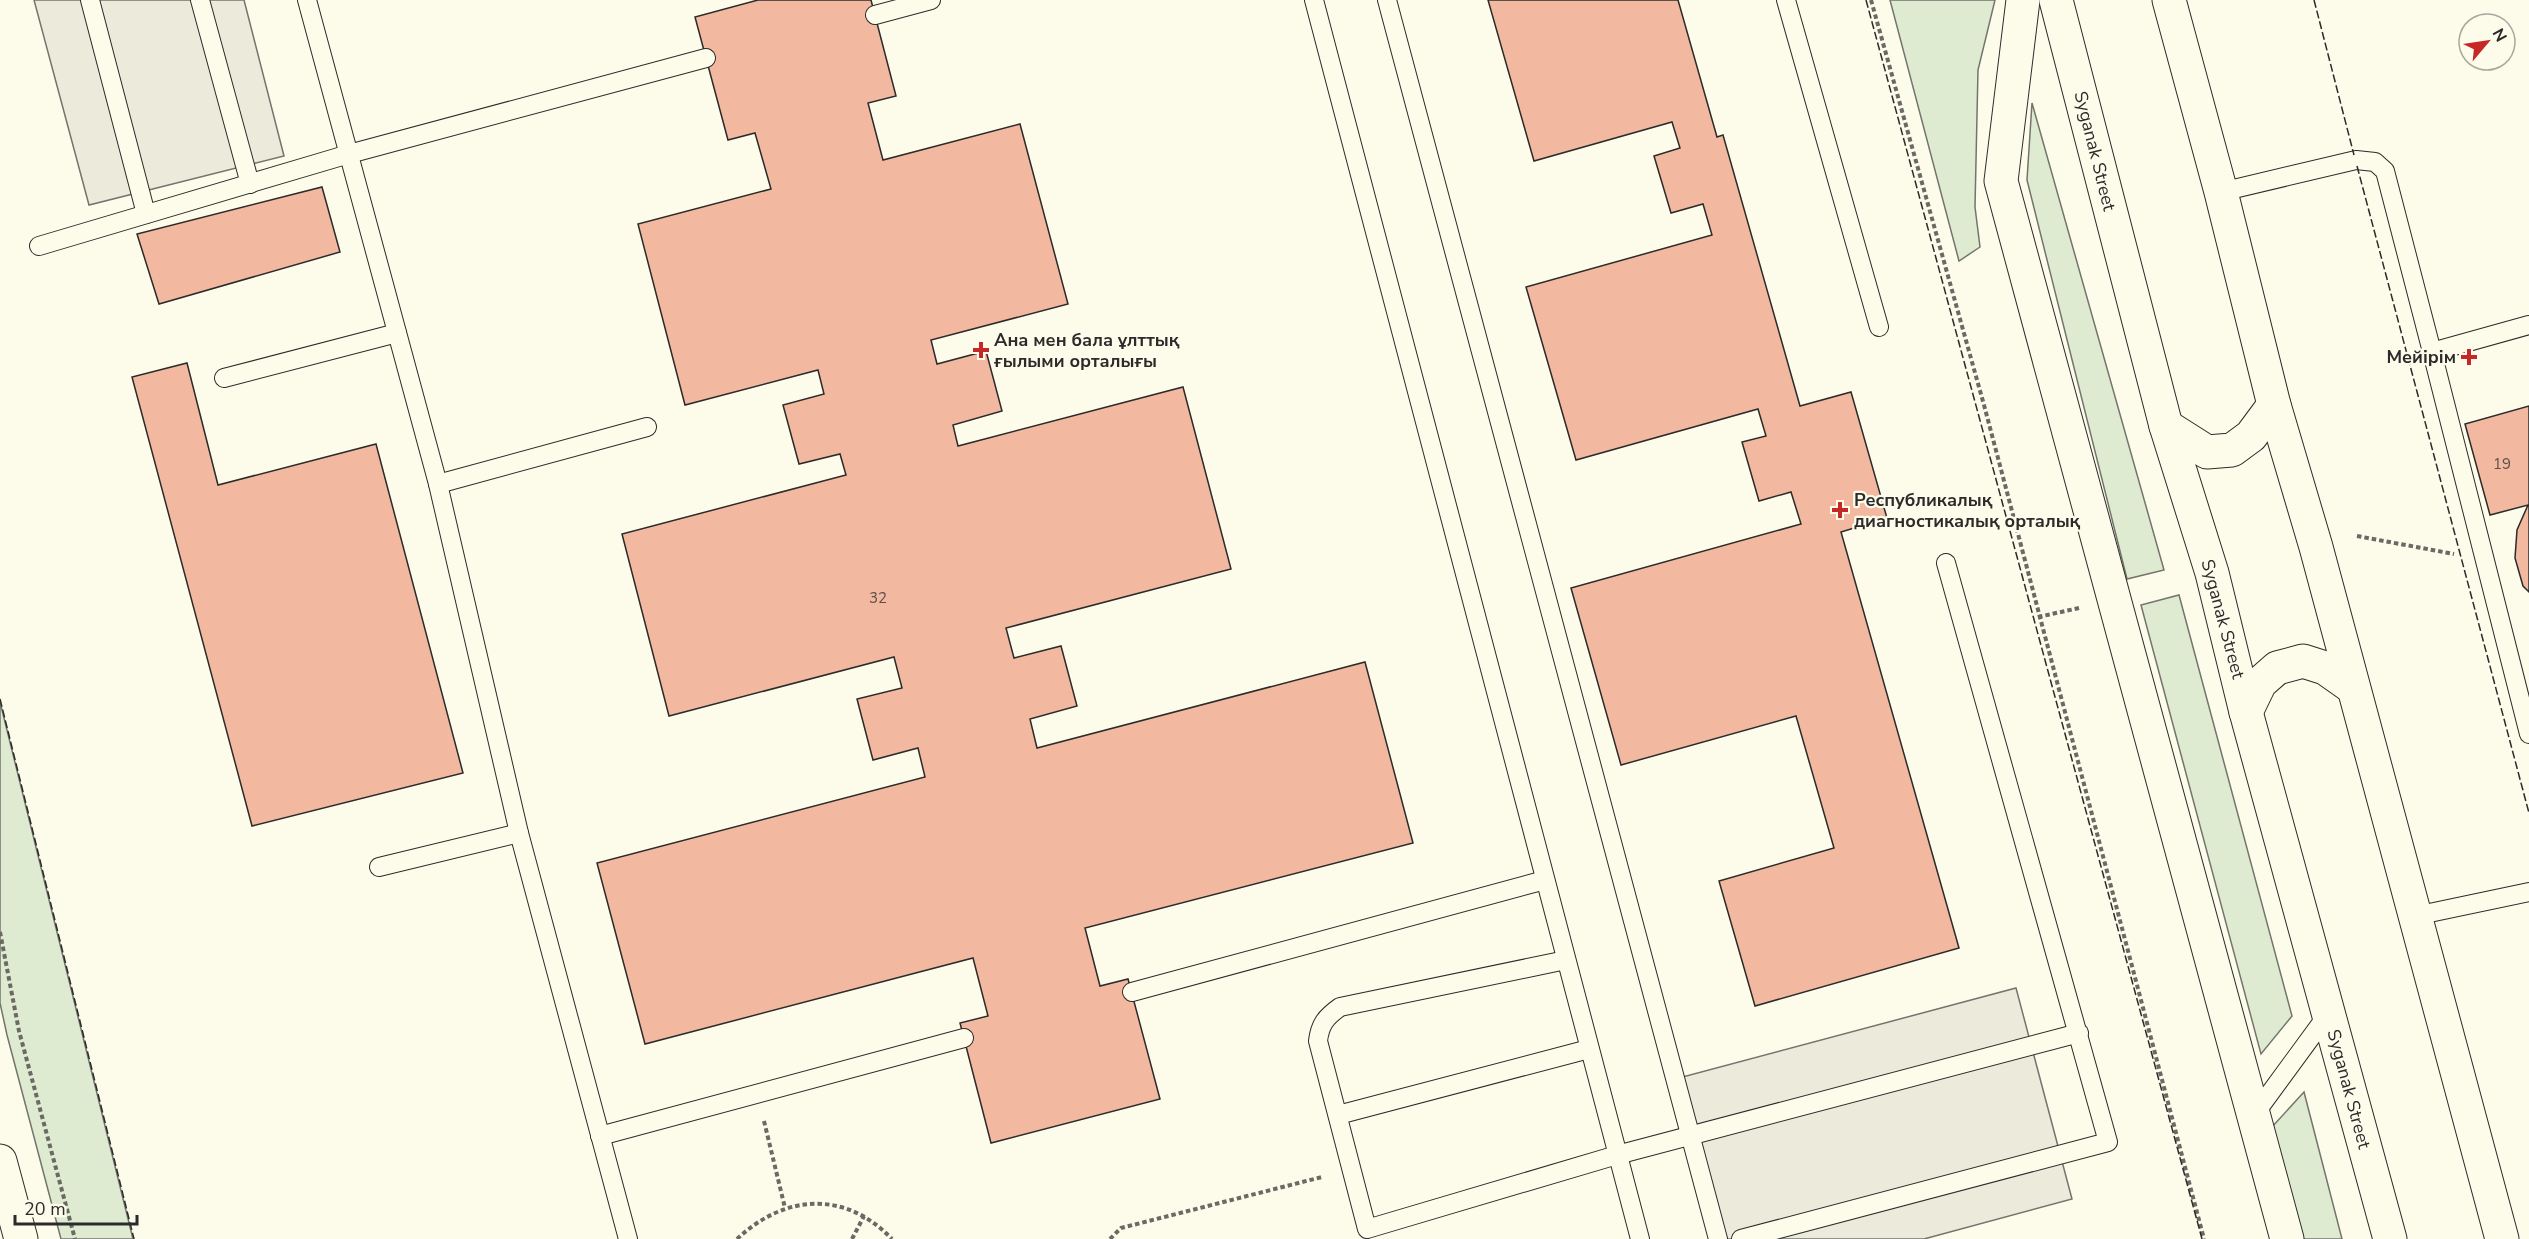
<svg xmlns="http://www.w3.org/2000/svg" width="2529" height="1239" viewBox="0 0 2529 1239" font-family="'Nunito Sans',sans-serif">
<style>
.green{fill:#deebd1;stroke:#74746e;stroke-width:1.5}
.parking{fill:#eceadb;stroke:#74746e;stroke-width:1.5}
.building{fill:#f2b8a0;stroke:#2b2b2b;stroke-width:1.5}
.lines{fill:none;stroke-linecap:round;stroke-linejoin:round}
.service-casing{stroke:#2b2b2b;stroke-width:20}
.minor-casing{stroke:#2b2b2b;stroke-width:35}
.secondary-casing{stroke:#2b2b2b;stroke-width:35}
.path{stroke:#6a6964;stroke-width:4;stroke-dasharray:4.5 3;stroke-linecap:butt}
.service{stroke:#fdfbea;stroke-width:18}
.minor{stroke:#fdfbea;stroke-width:33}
.secondary{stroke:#fdfbea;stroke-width:33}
.fence{stroke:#2b2b2b;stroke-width:1.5;stroke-dasharray:8 3;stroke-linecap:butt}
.poi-dot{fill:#c62828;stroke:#fdfbea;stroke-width:2}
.labels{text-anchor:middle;stroke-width:4.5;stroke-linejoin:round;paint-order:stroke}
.number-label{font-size:15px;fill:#5d4e48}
.street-label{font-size:18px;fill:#2b2b2b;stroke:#fdfbea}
.poi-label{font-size:18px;font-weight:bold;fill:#2b2b2b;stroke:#fdfbea;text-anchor:start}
</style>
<rect width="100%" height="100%" fill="#fdfbea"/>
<g class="green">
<polygon points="1890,0 1995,0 1978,70 1975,207 1980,247 1959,261"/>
<polygon points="2032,103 2164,570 2127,579 2027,180"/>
<polygon points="2179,595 2292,1016 2261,1054 2141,605"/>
<polygon points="0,702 133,1239 61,1239 7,1035 0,1003"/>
<polygon points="2304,1092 2342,1239 2302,1239 2272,1127"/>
</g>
<g class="parking">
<polygon points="34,0 244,0 284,156 89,205"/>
<polygon points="2016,988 2072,1199 1924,1239 1718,1239 1675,1079"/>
</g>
<g class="building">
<polygon points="758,0 871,0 896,96 868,103 883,160 1020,124 1068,304 931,340 937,364 986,351 1002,411 953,425 958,446 1183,387 1231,569 1006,628 1014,658 1061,646 1077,706 1030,719 1037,748 1365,662 1413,843 1085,928 1100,986 1128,979 1160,1099 991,1143 960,1023 988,1016 973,958 645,1044 597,863 925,777 918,748 873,760 857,699 902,688 894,657 669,716 622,534 846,475 840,454 799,464 783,405 824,394 818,370 685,405 638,224 771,189 755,133 728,140 695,17"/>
<polygon points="1488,0 1678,0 1717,137 1723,135 1800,406 1851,392 1887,518 1841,532 1959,948 1755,1006 1719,881 1834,848 1796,716 1621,765 1571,588 1801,524 1791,492 1759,501 1742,442 1766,436 1758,409 1576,460 1526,287 1712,235 1703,204 1671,213 1654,156 1680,148 1672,122 1534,161"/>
<polygon points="322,187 340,252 159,304 137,234"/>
<polygon points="187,363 218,485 376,444 463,773 252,826 132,377"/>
<polygon points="2529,406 2529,592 2523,586 2515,558 2517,530 2528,505 2490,515 2465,424"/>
</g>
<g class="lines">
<defs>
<g id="service">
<polyline points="90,0 146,214"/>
<polyline points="200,0 250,184"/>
<polyline points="307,0 438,484 519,833 628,1239"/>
<polyline points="1314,0 1640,1239"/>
<polyline points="1387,0 1718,1239"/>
<polyline points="1786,0 1879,327"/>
<polyline points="875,15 931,0"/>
<polyline points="2221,192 2356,160 2375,162 2385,171 2432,352"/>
<polyline points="39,246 349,154 706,58"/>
<polyline points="2529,325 2432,352 2529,734"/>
<polyline points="224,378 397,333"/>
<polyline points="438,484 647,427"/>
<polyline points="379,867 519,833"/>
<polyline points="2415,916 2529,892"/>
<path d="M1566 960 1340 1007C1326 1017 1320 1024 1318 1041L1367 1229 1617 1155 2079 1033"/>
<polyline points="1132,992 1545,880"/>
<polyline points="1338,1115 1589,1049"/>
<polyline points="2254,1115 2328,1014"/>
<polyline points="600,1136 964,1038"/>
<polyline points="1741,1239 2108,1142 1946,563"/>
</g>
<g id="minor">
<polyline points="2023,0 2001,181 2287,1239"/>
<polyline points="0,1161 21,1239"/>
</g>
<g id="secondary">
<polyline points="2056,0 2166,426 2212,573 2246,712 2390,1239"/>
<polyline points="2169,0 2221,192 2274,405 2316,547 2502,1239"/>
<polyline points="2166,426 2207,452 2232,450 2251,436 2274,405"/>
<polyline points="2246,712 2260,683 2277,668 2303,661 2325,668 2352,687"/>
</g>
</defs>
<use href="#service" class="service-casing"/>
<use href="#minor" class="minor-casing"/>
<use href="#secondary" class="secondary-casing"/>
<g class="path">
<polyline points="1871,0 1984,405 2204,1239"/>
<polyline points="2357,536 2454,554"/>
<polyline points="2038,617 2079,608"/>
<polyline points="0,932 19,1031 75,1239"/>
<polyline points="764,1121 785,1208"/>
<path d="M737 1239C785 1194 845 1190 892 1239"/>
<polyline points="852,1239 864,1216"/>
<polyline points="1110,1239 1121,1228 1322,1177"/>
</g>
<use href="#service" class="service"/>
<use href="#minor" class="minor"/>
<use href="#secondary" class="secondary"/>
<g class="fence">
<polyline points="1866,0 2202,1239"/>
<polyline points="2314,0 2354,155"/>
<polyline points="2357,166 2529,813"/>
<polyline points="0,699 134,1239"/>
</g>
</g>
<g class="poi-dot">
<path d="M978 341h6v6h6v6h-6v6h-6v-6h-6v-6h6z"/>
<path d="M2466 348h6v6h6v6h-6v6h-6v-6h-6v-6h6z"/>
<path d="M1837 501h6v6h6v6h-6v6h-6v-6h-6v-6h6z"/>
</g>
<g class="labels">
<g class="number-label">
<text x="2502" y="469">19</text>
<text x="878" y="603">32</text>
</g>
<g class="street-label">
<text transform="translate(2095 151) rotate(76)" y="6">Syganak Street</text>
<text transform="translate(2223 619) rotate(75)" y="6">Syganak Street</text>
<text transform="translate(2349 1089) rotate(75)" y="6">Syganak Street</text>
</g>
<g class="poi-label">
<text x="994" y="346">Ана мен бала ұлттық<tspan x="994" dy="21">ғылыми орталығы</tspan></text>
<text x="2456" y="363" text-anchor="end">Мейірім</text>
<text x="1854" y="506">Республикалық<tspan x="1854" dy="21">диагностикалық орталық</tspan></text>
</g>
</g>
<g transform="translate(2487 42) rotate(61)"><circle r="28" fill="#fdfbea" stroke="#a9a89e" stroke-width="1.5"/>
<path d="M0-4.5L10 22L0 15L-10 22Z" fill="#c62828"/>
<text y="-9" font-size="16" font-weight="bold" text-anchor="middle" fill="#2b2b2b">N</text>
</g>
<path d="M15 1215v9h122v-9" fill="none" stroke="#2b2b2b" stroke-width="3"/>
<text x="24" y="1215" font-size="18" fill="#2b2b2b" stroke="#fdfbea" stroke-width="4.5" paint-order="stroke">20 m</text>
</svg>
